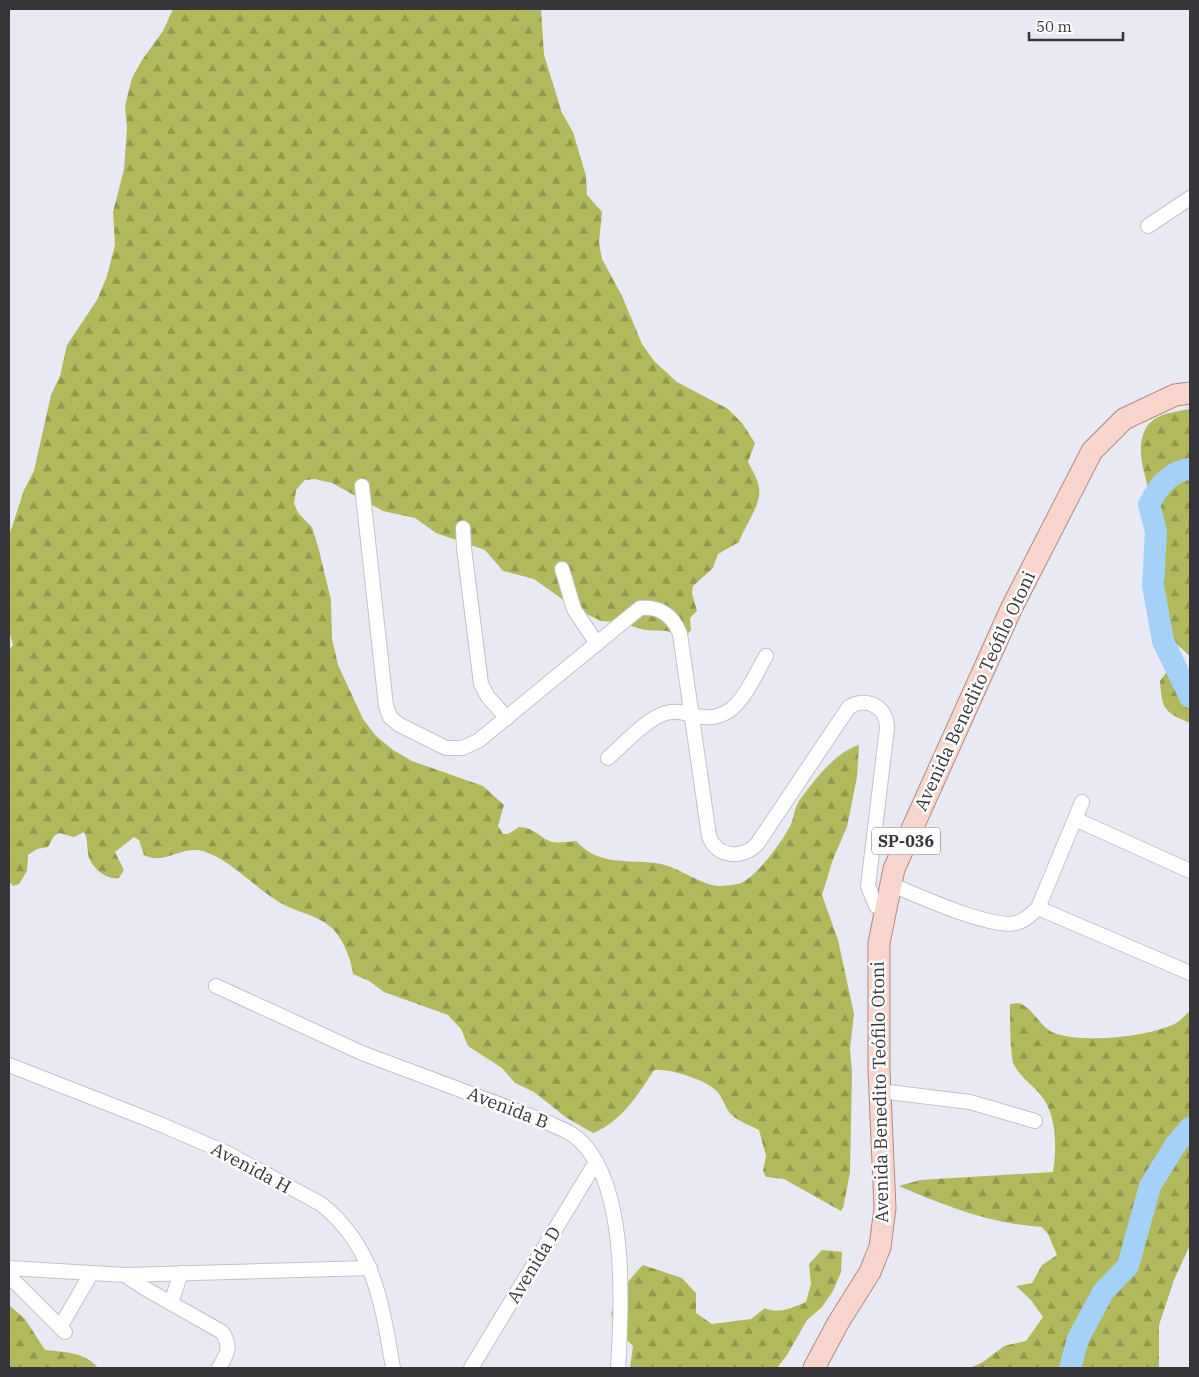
<svg xmlns="http://www.w3.org/2000/svg" width="1199" height="1377" viewBox="0 0 1199 1377" font-family="'IBM Plex Serif',serif">
<style>
.forest{fill:url(#forest-firs)}
.lines{fill:none;stroke-linecap:round;stroke-linejoin:round}
.river{stroke:#a4d1f7;stroke-width:22}
.minor-casing{stroke:#c1c1cb;stroke-width:16}
.primary-casing{stroke:#b08b83;stroke-width:23}
.minor{stroke:#fff;stroke-width:14}
.primary{stroke:#f7d5cc;stroke-width:21}
.labels{text-anchor:middle;stroke-width:5;stroke-linejoin:round;paint-order:stroke}
.shield{fill:#fff;stroke:#727275;stroke-width:1}
.shield-label{font-size:16px;font-weight:bold;fill:#36363a}
.street-label{font-size:18px;fill:#36363a;stroke:#fff}
</style>
<defs>
<pattern id="forest-firs" width="22" height="20" patternUnits="userSpaceOnUse" patternTransform="scale(1.25)"><rect width="22" height="20" fill="#b2b95c"/><path d="M5 1l3.5 6h-7zM16 11l3.5 6h-7z" fill="#92974d"/></pattern>
</defs>
<rect width="100%" height="100%" fill="#e8e9f3"/>
<g class="forest">
<path d="M173 9H541L544 55 562 113 573 132 586 176 587 195 602 212 599 243 602 259 622 296 642 344 654 361 677 382 728 409 742 423 755 443 748 462C752 470 758 479 759 488 762 504 744 527 739 542L718 554 713 568 693 586 692 593 697 611 690 618 691 630 685 637 667 631 645 630 618 622 601 621 576 609 534 579 503 571 485 550 436 533 415 518 383 511 332 483 315 479 305 480 296 490 294 504 299 514 312 527 319 550 331 600 332 639 338 665 363 719 376 736 393 750 412 761 483 786 504 805 498 826 503 834H508L519 827C536 828 541 839 552 842 559 843 569 842 576 841 601 868 630 858 661 864 680 868 699 884 718 886 723 886 736 885 741 883 757 876 782 842 790 826 794 819 794 809 799 801 813 782 835 752 859 745L857 777 847 827 833 859 822 895 838 940 854 1014 850 1049 852 1072 850 1173 843 1208 841 1211 784 1179 766 1177 763 1171 766 1156 759 1130C751 1126 741 1122 734 1117 726 1111 725 1102 719 1094 711 1081 669 1068 654 1070 638 1095 621 1122 593 1133L567 1118 534 1092 515 1083 502 1068 468 1046 461 1029 448 1015 384 992 369 981 353 974C352 961 343 939 333 929 317 914 297 913 279 902 254 887 231 860 203 851 181 845 163 866 144 855L139 840 134 837 115 852 124 870 119 878C107 880 96 871 90 860 86 852 89 841 84 832L74 837 59 833 54 836 48 847 37 849 28 855 27 871 19 884 13 886 9 881V650L13 645 9 630V536L24 490 34 471 51 395 60 376 67 345 97 300 107 276 115 245 113 212 124 169 127 128 125 106 132 78 142 60 163 31Z"/>
<path d="M1190 409V656C1186 652 1180 648 1176 643 1164 626 1150 573 1149 552 1149 536 1154 518 1151 503 1148 478 1133 452 1146 428 1155 413 1175 412 1190 409Z"/>
<path d="M1168 670 1185 671 1190 675V723C1164 712 1162 710 1160 681Z"/>
<path d="M1019 1003C1035 1009 1040 1029 1057 1034 1087 1043 1144 1037 1172 1025 1179 1023 1185 1015 1190 1011V1245L1174 1280 1159 1325V1368H970L983 1362 1004 1346 1026 1341 1043 1317 1031 1300 1016 1286 1032 1283 1042 1265 1057 1255 1048 1234 1042 1227C992 1224 945 1206 899 1186L920 1180 1053 1172C1057 1148 1057 1114 1040 1094 1031 1084 1021 1077 1014 1065 1010 1056 1010 1017 1010 1004Z"/>
<path d="M822 1250 842 1252 841 1272 833 1291 822 1307 807 1320 787 1355 777 1368H630L633 1346 618 1331 611 1314C618 1294 628 1280 643 1265L682 1278 696 1293V1313L712 1324 751 1319 765 1308C777 1315 794 1307 806 1302L811 1284 809 1264Z"/>
<path d="M9 1305 25 1319 45 1350C63 1352 86 1352 98 1368H9Z"/>
</g>
<g class="lines">
<g class="river">
<path d="M1190 469C1169 471 1157 488 1149 505L1156 531 1153 585 1163 641 1190 697"/>
<polyline points="1070,1368 1078,1339 1103,1292 1128,1266 1150,1186 1176,1144 1190,1128"/>
</g>
<defs>
<g id="minor">
<polyline points="1148,226 1190,198"/>
<path d="M362 486 386 706 390 717 398 724 446 748H462L478 741 640 608C659 606 673 615 680 634L709 836C716 857 742 860 757 844L849 707C867 696 887 707 887 728L868 886 876 906 884 907"/>
<polyline points="463,528 464,548 481,684 488,697 507,718"/>
<polyline points="562,569 574,609 597,644"/>
<path d="M608 758C623 745 647 718 666 713 680 709 691 716 704 717 738 721 752 680 766 656"/>
<polyline points="1075,819 1190,871"/>
<path d="M890 884C917 895 990 929 1016 923 1025 921 1031 914 1038 908L1082 802"/>
<polyline points="1038,908 1190,973"/>
<path d="M216 986 362 1053 549 1123C556 1127 566 1130 573 1135 629 1175 622 1306 618 1368"/>
<path d="M9 1065 155 1122 227 1153 321 1204C375 1247 382 1305 393 1368"/>
<polyline points="880,1091 970,1102 1035,1121"/>
<polyline points="9,1268 125,1275 370,1268"/>
<path d="M125 1275 146 1289 222 1332C232 1347 227 1354 219 1368"/>
<polyline points="9,1276 65,1332"/>
<polyline points="171,1303 181,1273"/>
<polyline points="60,1327 91,1274"/>
<polyline points="471,1368 596,1162"/>
</g>
<polyline id="primary" points="814,1368 838,1323 870,1272 880,1247 885,1208 879,1070 879,943 894,869 1012,607 1092,451 1124,419 1175,395 1190,393"/>
</defs>
<use href="#minor" class="minor-casing"/>
<use href="#primary" class="primary-casing"/>
<use href="#minor" class="minor"/>
<use href="#primary" class="primary"/>
</g>
<g class="labels">
<rect class="shield" x="872" y="827.5" width="68" height="27" rx="4"/>
<g class="shield-label">
<text x="906" y="847">SP-036</text>
</g>
<g class="street-label">
<text transform="translate(975 691) rotate(-65)" y="6">Avenida Benedito Teófilo Otoni</text>
<text transform="translate(880 1092) rotate(-91)" y="6">Avenida Benedito Teófilo Otoni</text>
<text transform="translate(508 1108) rotate(21)" y="6">Avenida B</text>
<text transform="translate(251 1168) rotate(28)" y="6">Avenida H</text>
<text transform="translate(534 1265) rotate(-59)" y="6">Avenida D</text>
</g>
</g>
<rect width="1199" height="1377" fill="none" stroke="#36363a" stroke-width="20"/>
<path d="M1029 32v8h94v-8" fill="none" stroke="#36363a" stroke-width="2.5"/>
<text x="1036" y="32" font-size="15" fill="#36363a" stroke="#ffffff" stroke-width="4" paint-order="stroke">50 m</text>
</svg>
